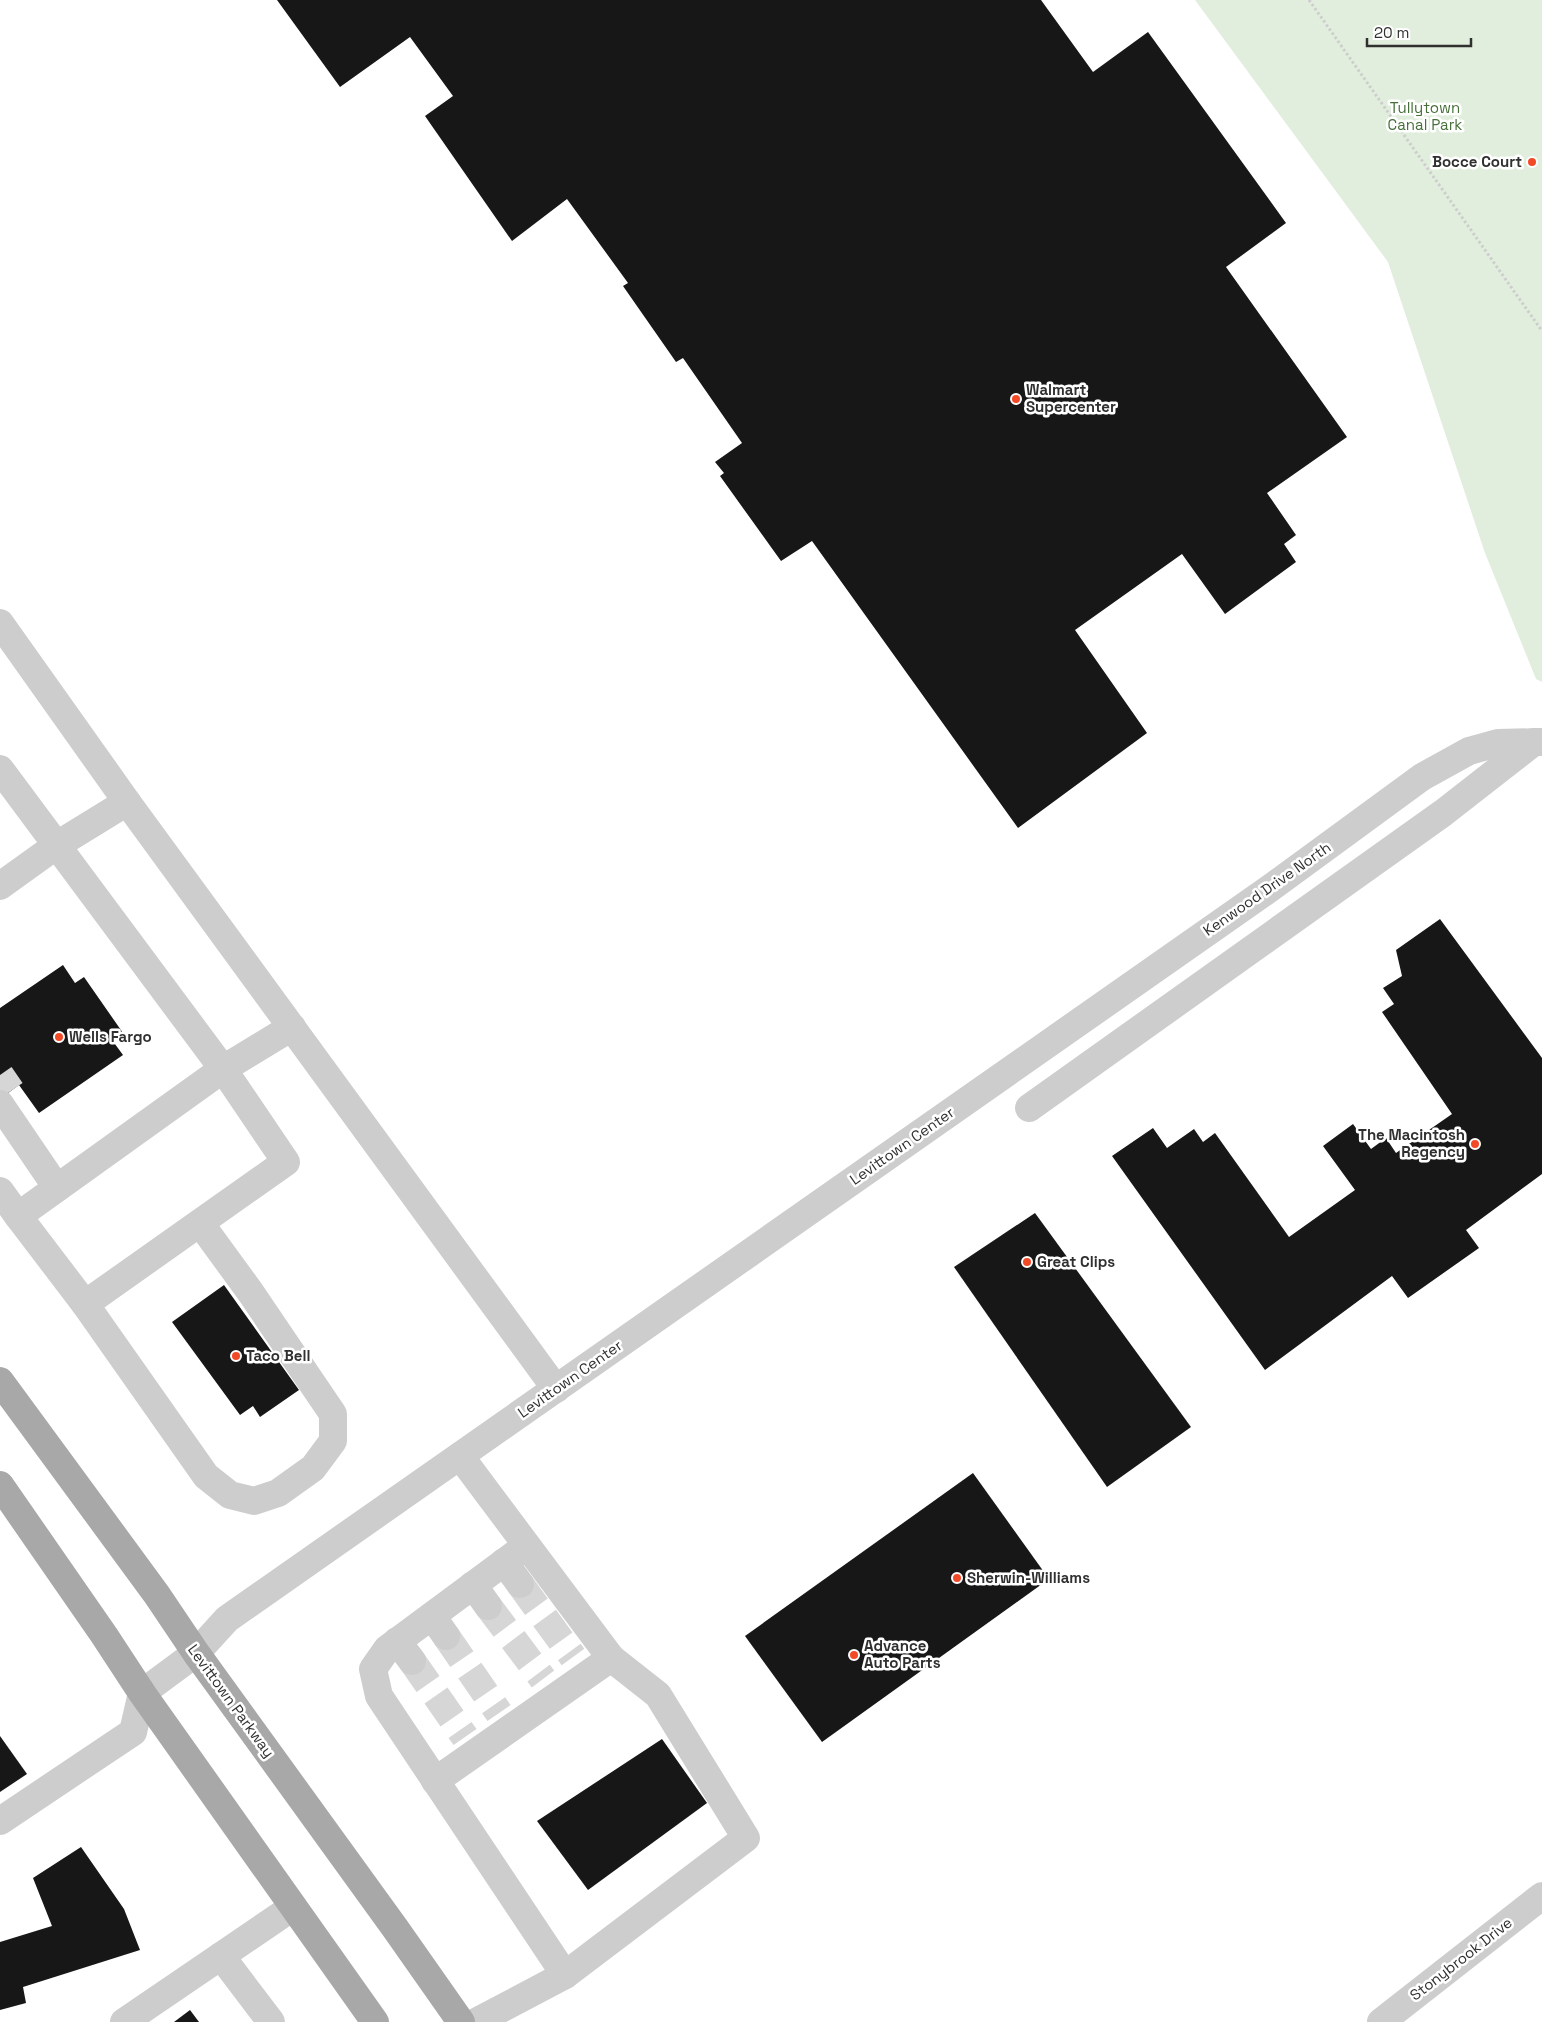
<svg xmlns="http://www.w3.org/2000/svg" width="1542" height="2022" viewBox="0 0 1542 2022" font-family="'Space Grotesk',sans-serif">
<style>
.green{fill:#e2eedd}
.building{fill:#171717}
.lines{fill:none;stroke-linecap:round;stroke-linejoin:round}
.minor-tunnel{stroke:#d6d6d6;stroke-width:28;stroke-dasharray:28 14;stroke-linecap:butt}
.path{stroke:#cdcdcd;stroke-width:3;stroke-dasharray:2.5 2.5;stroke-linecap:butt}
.minor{stroke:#cdcdcd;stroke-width:28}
.major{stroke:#a8a8a8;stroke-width:28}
.poi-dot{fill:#f24927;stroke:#fff;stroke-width:2}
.labels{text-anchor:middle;stroke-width:5;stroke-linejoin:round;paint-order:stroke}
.park-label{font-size:15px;fill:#466f39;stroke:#fff}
.poi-label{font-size:15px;font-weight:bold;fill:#303030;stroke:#fff;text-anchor:start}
.street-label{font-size:15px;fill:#303030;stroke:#fff}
</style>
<rect width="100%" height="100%" fill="#fff"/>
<polygon class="green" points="1195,0 1542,0 1542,682 1536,679 1485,553 1388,262"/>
<g class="building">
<polygon points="277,0 1041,0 1093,72 1148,32 1286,223 1226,267 1347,437 1267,493 1296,535 1284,544 1296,562 1225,614 1182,554 1075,630 1147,733 1018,828 812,541 781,561 720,476 724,473 715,462 742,443 683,358 676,362 623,286 628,283 567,199 512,241 425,116 453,96 410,37 340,87"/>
<polygon points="1440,919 1542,1058 1542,1174 1466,1230 1479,1248 1408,1298 1392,1276 1265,1370 1112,1156 1153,1128 1167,1148 1194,1129 1203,1142 1215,1133 1289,1237 1355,1190 1323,1146 1353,1124 1371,1149 1386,1138 1396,1153 1452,1114 1382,1012 1394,1004 1383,988 1402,976 1396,950"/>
<polygon points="63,965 75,983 84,977 123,1033 112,1040 123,1055 39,1113 19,1085 0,1099 0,1008"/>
<polygon points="1035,1213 1191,1427 1107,1487 954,1267"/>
<polygon points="224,1285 299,1390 260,1417 253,1406 240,1415 172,1322"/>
<polygon points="973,1473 1049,1579 822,1742 745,1636"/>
<polygon points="0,1736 27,1774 0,1792"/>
<polygon points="662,1739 707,1803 588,1890 537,1821"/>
<polygon points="81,1847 124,1909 140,1950 23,1987 26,2003 0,2010 0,1942 52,1926 33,1878"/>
<polygon points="190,2010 199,2022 174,2022"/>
</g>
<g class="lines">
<g class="minor-tunnel">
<polyline points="0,1075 11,1091"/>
<polyline points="520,1584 573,1657"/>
<polyline points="488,1606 543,1679"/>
<polyline points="446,1636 499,1713"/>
<polyline points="412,1661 465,1737"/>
</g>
<polyline class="path" points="1309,0 1542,331"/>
<g class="minor">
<polyline points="0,623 127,802 556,1389"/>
<polyline points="0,769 223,1069 18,1216 0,1191"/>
<polyline points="0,886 57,845 127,802"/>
<polyline points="0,1104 57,1188"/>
<polyline points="1029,1108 1443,813 1534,742"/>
<polyline points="18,1216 85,1304 286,1162 223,1069 292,1027"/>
<polyline points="85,1304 206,1476 230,1495 254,1501 278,1493 313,1468 333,1441 333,1414 251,1293 200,1223"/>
<polyline points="460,1456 611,1658 658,1695 746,1838 565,1975 476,2022"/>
<polyline points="526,1546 387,1649 373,1669 379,1696 565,1975"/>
<polyline points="504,1562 520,1584"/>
<polyline points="473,1585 488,1606"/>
<polyline points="432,1616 446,1636"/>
<polyline points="397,1641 412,1661"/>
<polyline points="435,1781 611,1658"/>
<polyline points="0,1821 133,1732 142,1693 196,1653 227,1619 1269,889 1422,777 1469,751 1498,743 1542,742"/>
<polyline points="221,1956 271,2022"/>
<polyline points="124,2022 293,1907"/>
<polyline points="1381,2022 1542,1896"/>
</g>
<g class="major">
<polyline points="0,1381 157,1595 196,1653 395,1928 461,2022"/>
<polyline points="0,1485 104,1635 142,1693 375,2022"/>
</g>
</g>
<g class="poi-dot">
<circle cx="1532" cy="162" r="5"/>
<circle cx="1016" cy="399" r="5"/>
<circle cx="59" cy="1037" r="5"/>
<circle cx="1475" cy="1144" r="5"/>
<circle cx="1027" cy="1262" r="5"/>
<circle cx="236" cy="1356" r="5"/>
<circle cx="957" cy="1578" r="5"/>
<circle cx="854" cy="1655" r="5"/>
</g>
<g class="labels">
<g class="park-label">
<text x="1425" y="113">Tullytown<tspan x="1425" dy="17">Canal Park</tspan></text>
</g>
<g class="poi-label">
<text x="1522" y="167" text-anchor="end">Bocce Court</text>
<text x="1026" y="395">Walmart<tspan x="1026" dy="17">Supercenter</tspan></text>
<text x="69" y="1042">Wells Fargo</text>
<text x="1465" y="1140" text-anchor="end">The Macintosh<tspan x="1465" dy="17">Regency</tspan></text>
<text x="1037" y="1267">Great Clips</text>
<text x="246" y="1361">Taco Bell</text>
<text x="967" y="1583">Sherwin-Williams</text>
<text x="864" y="1651">Advance<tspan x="864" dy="17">Auto Parts</tspan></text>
</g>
<g class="street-label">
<text transform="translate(1267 889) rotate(-35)" y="5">Kenwood Drive North</text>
<text transform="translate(902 1146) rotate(-35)" y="5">Levittown Center</text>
<text transform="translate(570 1379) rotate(-35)" y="5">Levittown Center</text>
<text transform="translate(231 1701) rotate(54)" y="5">Levittown Parkway</text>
<text transform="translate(1461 1959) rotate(-38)" y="5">Stonybrook Drive</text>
</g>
</g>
<path d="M1367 38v8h104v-8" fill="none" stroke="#303030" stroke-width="2.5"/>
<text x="1374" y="38" font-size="15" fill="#303030" stroke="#ffffff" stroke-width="4" paint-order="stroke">20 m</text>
</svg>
